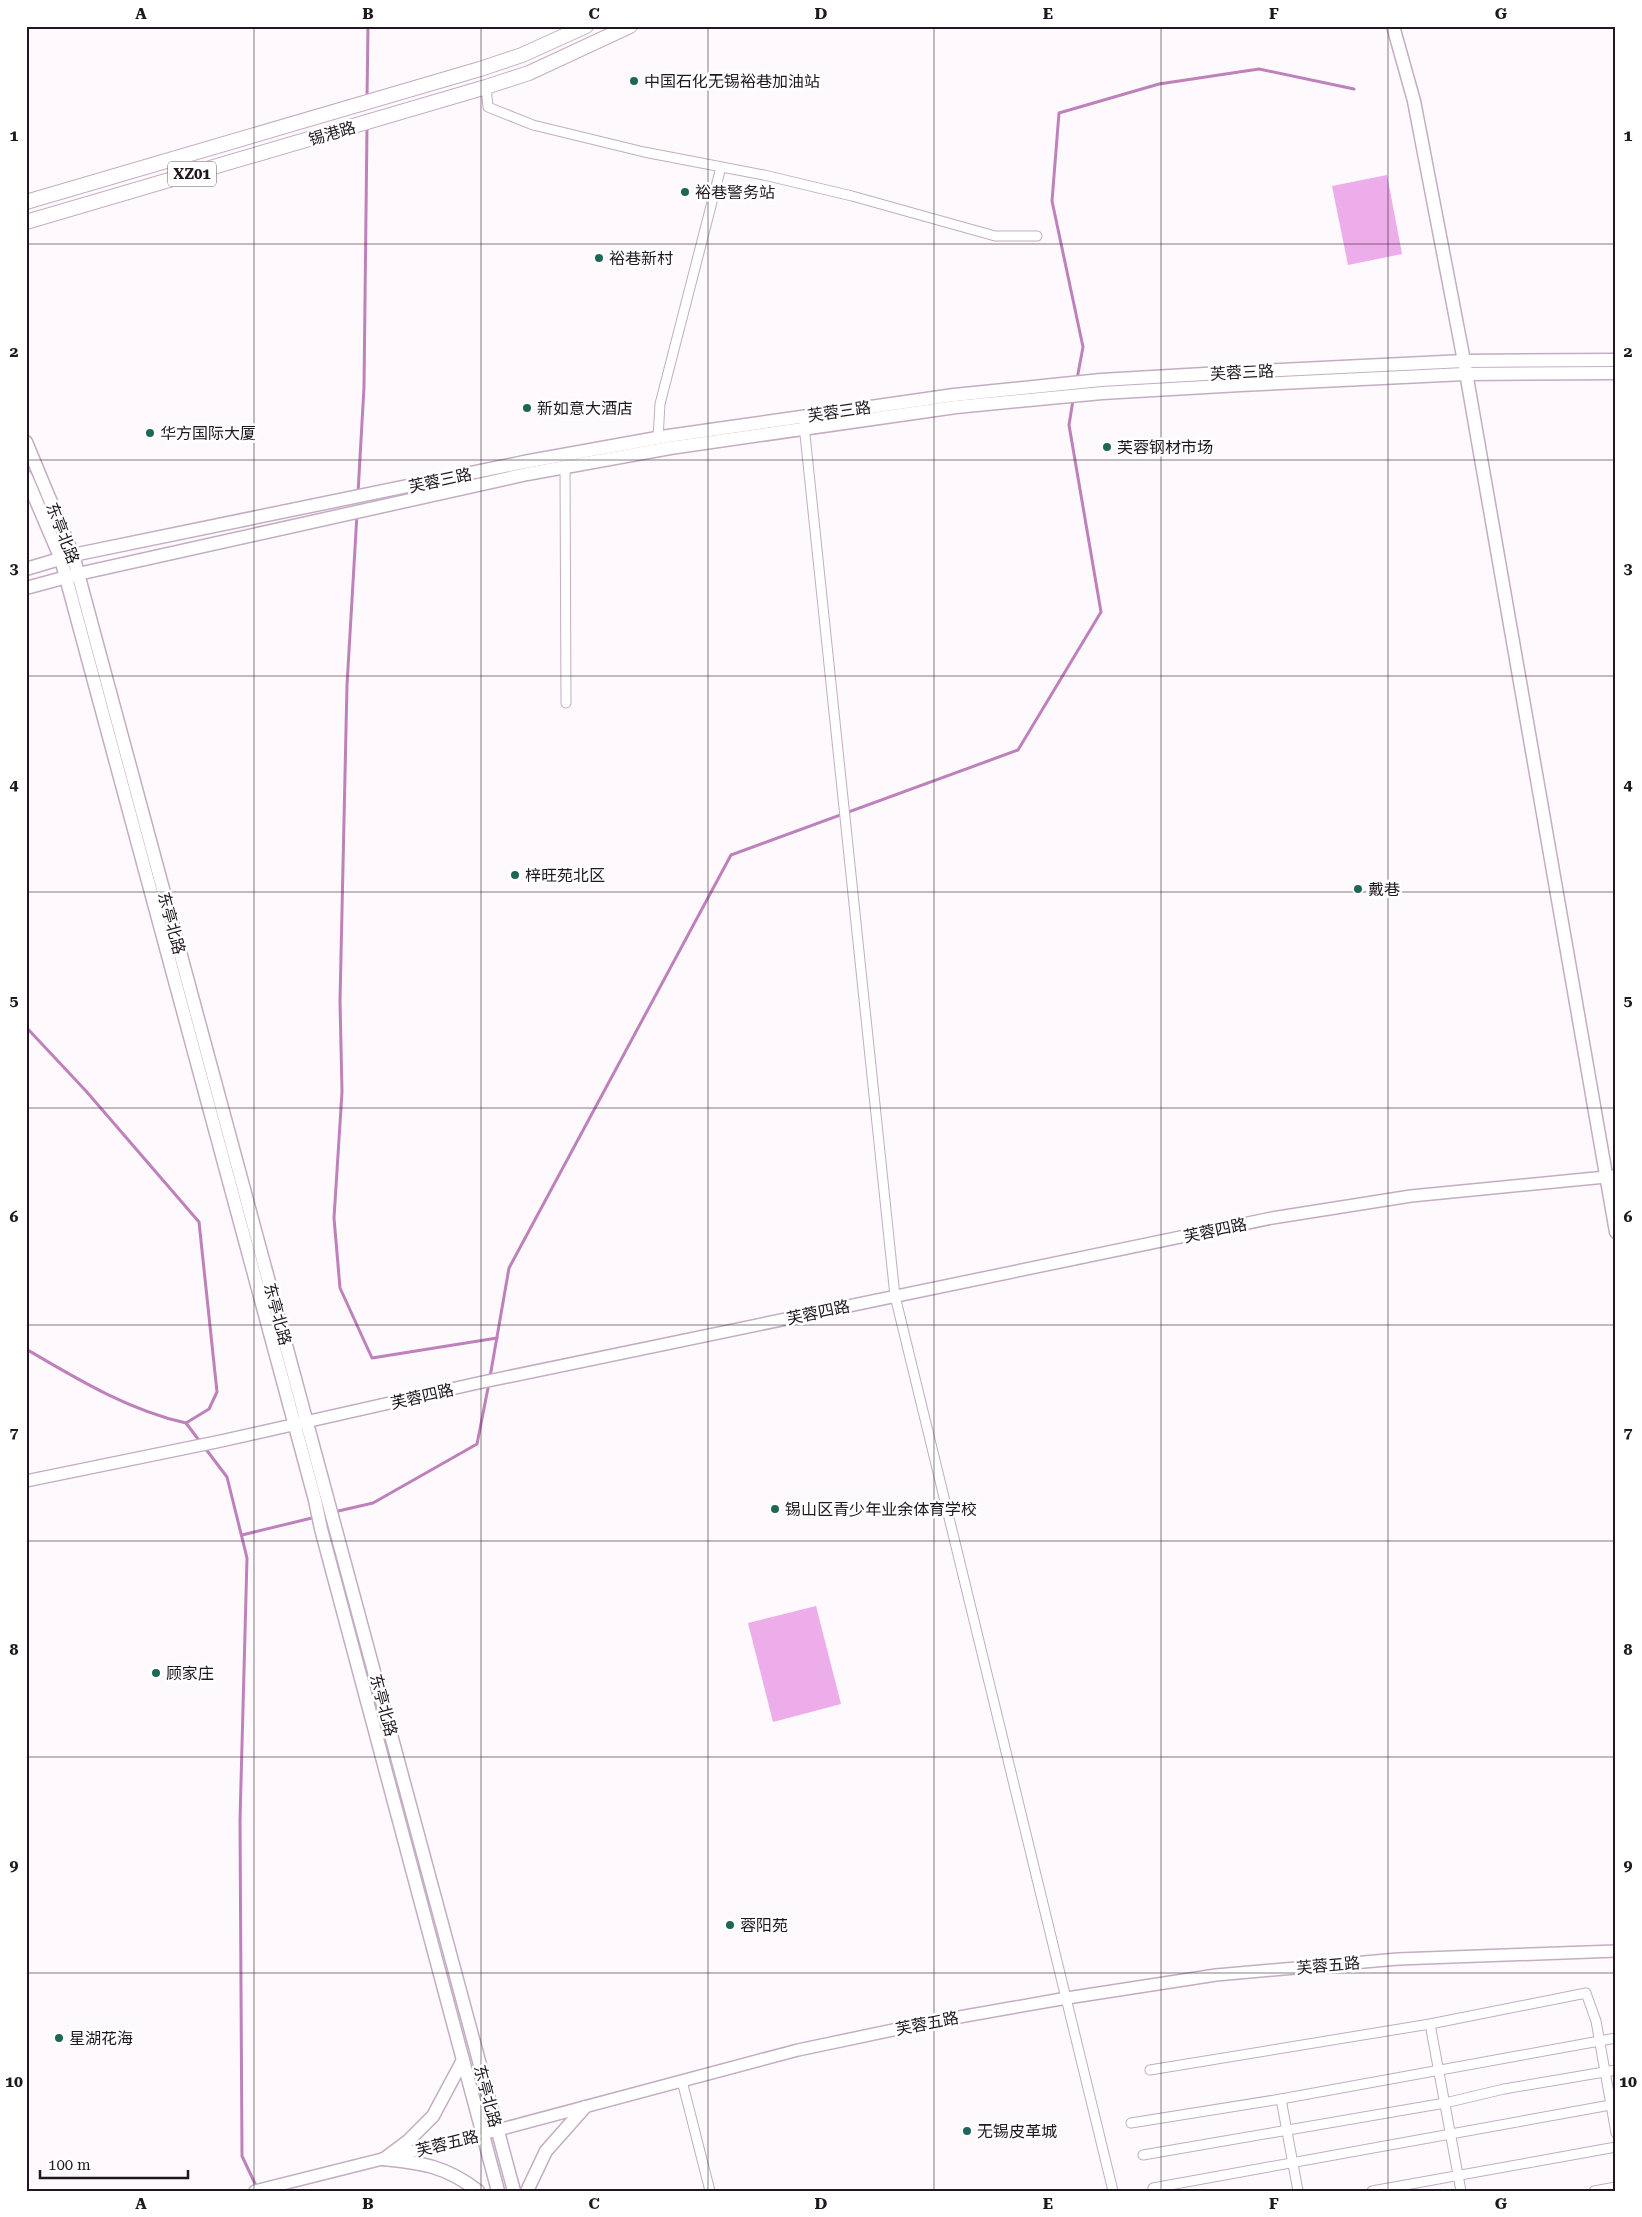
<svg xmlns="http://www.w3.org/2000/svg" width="1642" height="2217" viewBox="0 0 1642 2217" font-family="'Roboto Serif','Noto Sans SC',serif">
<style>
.green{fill:#edadea}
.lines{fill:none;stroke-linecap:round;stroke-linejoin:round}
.stream{stroke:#bf81bc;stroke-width:3}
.minor-casing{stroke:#c4adc2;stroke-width:11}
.tertiary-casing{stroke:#c4adc2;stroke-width:14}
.secondary-casing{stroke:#c4adc2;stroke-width:15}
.primary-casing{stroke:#c4adc2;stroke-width:16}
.minor{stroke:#fff;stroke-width:9}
.tertiary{stroke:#fff;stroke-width:11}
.secondary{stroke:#fff;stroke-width:12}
.primary{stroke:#fff;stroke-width:14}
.grid{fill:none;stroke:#201820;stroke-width:1;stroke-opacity:0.55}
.poi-dot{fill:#1f6558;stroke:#fff;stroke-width:2}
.labels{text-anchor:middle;stroke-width:5;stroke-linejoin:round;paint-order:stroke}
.shield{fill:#fff;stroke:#635d63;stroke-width:1}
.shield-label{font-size:15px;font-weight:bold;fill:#201820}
.poi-label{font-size:16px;fill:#201820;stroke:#fff;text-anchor:start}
.street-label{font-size:16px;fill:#201820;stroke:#fff}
.neatline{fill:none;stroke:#201820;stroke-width:2}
.grid-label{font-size:16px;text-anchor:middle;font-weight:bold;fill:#201820}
</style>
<rect width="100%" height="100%" fill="#fdf9fd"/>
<g class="green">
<polygon points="1387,175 1402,254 1348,265 1332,186"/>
<polygon points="816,1606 841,1704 773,1722 748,1623"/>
</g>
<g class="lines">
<g class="stream">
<polyline points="367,98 368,26"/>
<polyline points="1077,379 1083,347 1052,201 1059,113 1159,84 1259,69 1354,89"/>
<polyline points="358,493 364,387 367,127"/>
<polyline points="357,514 347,685 340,1001 342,1092 334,1218 340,1288 372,1358 497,1338"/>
<polyline points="26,1027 86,1091 199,1222 217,1392 209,1409 186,1423 201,1443"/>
<path d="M26 1349C77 1379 128 1410 186 1423"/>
<polyline points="490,1377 509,1268 731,855 1018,750 1101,612 1069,425 1073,400"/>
<polyline points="205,1448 227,1477 247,1558 240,1820 242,2156 257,2188"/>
<polyline points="334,1512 373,1503 477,1444 489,1383"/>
<polyline points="242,1535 316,1517"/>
</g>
<defs>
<g id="minor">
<polyline points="486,87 488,107 533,125 644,152 764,175 852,196 995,236 1037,236"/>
<polyline points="804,425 895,1296 1113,2191"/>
<polyline points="658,438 660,404 721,167"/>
<polyline points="565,467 566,703"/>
<polyline points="1430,2024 1461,2191"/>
<polyline points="1150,2070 1430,2024 1586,1993 1596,2021 1616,2133"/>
<polyline points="682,2081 710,2191"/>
<polyline points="1281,2099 1298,2191"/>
<polyline points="1131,2123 1281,2099 1616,2038"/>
<polyline points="1143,2155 1445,2103 1504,2089 1616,2070"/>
<polyline points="1153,2188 1616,2104"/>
<polyline points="1372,2191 1616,2147"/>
<polyline points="1594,2191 1616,2187"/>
</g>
<g id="tertiary">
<polyline points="26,1481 221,1441 478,1383 1272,1218 1411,1196 1616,1176"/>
<polyline points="255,2191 498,2130 798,2050 931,2022 1067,1998 1216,1975 1398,1959 1616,1951"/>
</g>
<g id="secondary">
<polyline points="1393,26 1414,101 1464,361 1616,1232"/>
<polyline points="26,442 73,555 514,2191"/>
<polyline points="26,477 61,559 315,1500 321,1529 498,2191"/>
<polyline points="26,569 73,555 524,462 668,436 954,395 1101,380 1239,372 1464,361 1616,360"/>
<polyline points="26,588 78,574 527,474 670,448 956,407 1102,393 1240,385 1464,374 1616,373"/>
<polyline points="384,2159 408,2141 433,2116 463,2060"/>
<path d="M384 2159C422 2163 446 2166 478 2191"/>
<polyline points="527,2191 546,2151 585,2107"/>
</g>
<g id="primary">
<polyline points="26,202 480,69 522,55 586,26"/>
<polyline points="26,222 486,87 529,73 630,26"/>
</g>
</defs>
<use href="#minor" class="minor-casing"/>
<use href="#tertiary" class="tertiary-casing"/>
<use href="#secondary" class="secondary-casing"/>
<use href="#primary" class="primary-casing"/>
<use href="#minor" class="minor"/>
<use href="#tertiary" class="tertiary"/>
<use href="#secondary" class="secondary"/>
<use href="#primary" class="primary"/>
</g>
<path class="grid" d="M254 26V2191M481 26V2191M708 26V2191M934 26V2191M1161 26V2191M1388 26V2191M26 244H1616M26 460H1616M26 676H1616M26 892H1616M26 1108H1616M26 1325H1616M26 1541H1616M26 1757H1616M26 1973H1616"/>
<g class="poi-dot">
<circle cx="634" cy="81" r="5"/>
<circle cx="685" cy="192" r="5"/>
<circle cx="599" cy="258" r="5"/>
<circle cx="527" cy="408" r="5"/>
<circle cx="150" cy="433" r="5"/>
<circle cx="1107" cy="447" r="5"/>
<circle cx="515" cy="875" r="5"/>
<circle cx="1358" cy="889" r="5"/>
<circle cx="775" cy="1509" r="5"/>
<circle cx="156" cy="1673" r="5"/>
<circle cx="730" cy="1925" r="5"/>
<circle cx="59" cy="2038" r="5"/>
<circle cx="967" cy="2131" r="5"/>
</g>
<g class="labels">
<rect class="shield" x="168" y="161.5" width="48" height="25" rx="4"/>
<g class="shield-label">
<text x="192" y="179">XZ01</text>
</g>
<g class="poi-label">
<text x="644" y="87">中国石化无锡裕巷加油站</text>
<text x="695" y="198">裕巷警务站</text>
<text x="609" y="264">裕巷新村</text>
<text x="537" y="414">新如意大酒店</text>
<text x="160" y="439">华方国际大厦</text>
<text x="1117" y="453">芙蓉钢材市场</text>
<text x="525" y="881">梓旺苑北区</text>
<text x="1368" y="895">戴巷</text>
<text x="785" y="1515">锡山区青少年业余体育学校</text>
<text x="166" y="1679">顾家庄</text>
<text x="740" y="1931">蓉阳苑</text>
<text x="69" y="2044">星湖花海</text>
<text x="977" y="2137">无锡皮革城</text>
</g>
<g class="street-label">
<text transform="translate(332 133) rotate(-16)" y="6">锡港路</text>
<text transform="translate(1242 372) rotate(-3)" y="6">芙蓉三路</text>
<text transform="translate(839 411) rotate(-8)" y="6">芙蓉三路</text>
<text transform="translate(440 480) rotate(-12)" y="6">芙蓉三路</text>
<text transform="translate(63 533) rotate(69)" y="6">东亭北路</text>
<text transform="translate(172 923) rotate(75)" y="6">东亭北路</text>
<text transform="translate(1215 1230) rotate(-12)" y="6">芙蓉四路</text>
<text transform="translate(818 1312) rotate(-12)" y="6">芙蓉四路</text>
<text transform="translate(278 1314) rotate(75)" y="6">东亭北路</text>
<text transform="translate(422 1396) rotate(-13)" y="6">芙蓉四路</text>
<text transform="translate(384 1705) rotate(75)" y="6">东亭北路</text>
<text transform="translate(1328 1965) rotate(-5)" y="6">芙蓉五路</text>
<text transform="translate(927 2023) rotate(-11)" y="6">芙蓉五路</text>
<text transform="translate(488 2096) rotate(75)" y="6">东亭北路</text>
<text transform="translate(447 2143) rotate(-14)" y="6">芙蓉五路</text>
</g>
</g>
<rect width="1642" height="2217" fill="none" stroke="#ffffff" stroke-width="55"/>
<path d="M40 2170v8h148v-8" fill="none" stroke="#201820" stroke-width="2.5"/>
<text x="48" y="2170" font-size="15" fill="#201820" stroke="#ffffff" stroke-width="4" paint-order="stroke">100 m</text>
<rect x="28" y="28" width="1586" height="2162" class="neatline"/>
<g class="grid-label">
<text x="141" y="19">A</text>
<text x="368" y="19">B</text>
<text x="594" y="19">C</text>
<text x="821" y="19">D</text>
<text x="1048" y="19">E</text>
<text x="1274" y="19">F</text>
<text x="1501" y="19">G</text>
<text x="14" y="141">1</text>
<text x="1628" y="141">1</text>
<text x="14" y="357">2</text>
<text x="1628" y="357">2</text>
<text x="14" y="574">3</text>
<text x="1628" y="574">3</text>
<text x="14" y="790">4</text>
<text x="1628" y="790">4</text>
<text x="14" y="1006">5</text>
<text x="1628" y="1006">5</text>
<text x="14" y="1222">6</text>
<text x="1628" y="1222">6</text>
<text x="14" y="1438">7</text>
<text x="1628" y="1438">7</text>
<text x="14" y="1655">8</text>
<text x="1628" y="1655">8</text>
<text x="14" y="1871">9</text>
<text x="1628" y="1871">9</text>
<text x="14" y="2087">10</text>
<text x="1628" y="2087">10</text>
<text x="141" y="2209">A</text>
<text x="368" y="2209">B</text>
<text x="594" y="2209">C</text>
<text x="821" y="2209">D</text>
<text x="1048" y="2209">E</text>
<text x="1274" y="2209">F</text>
<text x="1501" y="2209">G</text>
</g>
</svg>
